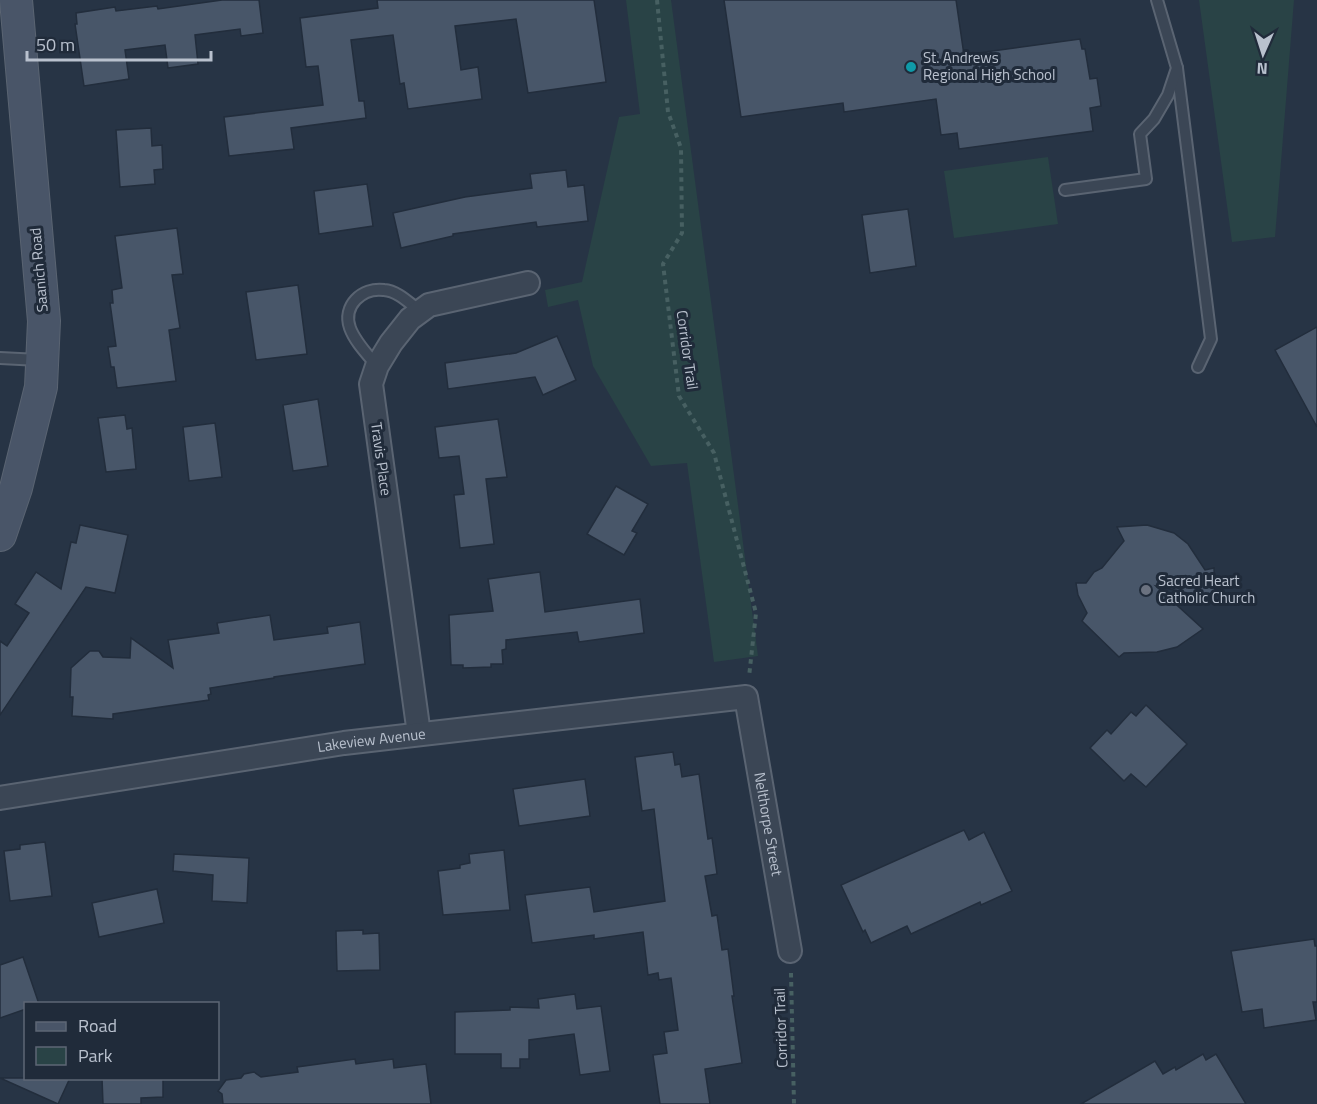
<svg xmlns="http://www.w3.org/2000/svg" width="1317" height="1104" viewBox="0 0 1317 1104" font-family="'Titillium Web',sans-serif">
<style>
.green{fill:#294346}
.building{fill:#485669;stroke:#222d3c;stroke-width:1.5}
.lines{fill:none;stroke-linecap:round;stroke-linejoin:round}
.lane-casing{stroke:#5a6472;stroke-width:14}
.street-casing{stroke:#5a6472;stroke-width:26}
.secondary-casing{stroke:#5a6472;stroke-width:34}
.path{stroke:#476062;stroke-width:4;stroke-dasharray:4.5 4.5;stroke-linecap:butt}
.lane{stroke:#3b4655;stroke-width:10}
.street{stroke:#3b4655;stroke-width:22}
.secondary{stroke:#495568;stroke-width:32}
.culture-dot{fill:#0f9aa8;stroke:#202b3a;stroke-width:2}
.worship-dot{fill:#6b7280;stroke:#202b3a;stroke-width:2}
.labels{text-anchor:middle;stroke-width:6;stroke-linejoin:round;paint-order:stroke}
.poi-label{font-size:15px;fill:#b9c1ce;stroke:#202b3a;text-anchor:start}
.street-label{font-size:15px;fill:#b9c1ce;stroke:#202b3a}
</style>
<rect width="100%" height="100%" fill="#273445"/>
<g class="green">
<polygon points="626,0 671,0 758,656 714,662 687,463 651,466 593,366 578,300 548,307 545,290 582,282 619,117 640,114"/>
<polygon points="1199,0 1294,0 1275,237 1232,242"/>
<polygon points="1048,157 1058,224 954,238 944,171"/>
</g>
<g class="building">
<polygon points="222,0 259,0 263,33 241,36 240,29 195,35 198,64 168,68 165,45 125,50 129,79 84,86 75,24 77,24 76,13 115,7 116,11 157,6 158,9"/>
<polygon points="377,0 594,0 606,82 528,93 516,19 455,26 461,70 478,67 482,99 408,109 404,83 400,84 393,35 351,40 359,101 364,101 366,118 291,128 294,149 229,156 224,117 323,105 318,66 306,67 300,18 378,8"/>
<polygon points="724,0 956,0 964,55 1080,39 1082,49 1085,49 1090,79 1097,78 1101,106 1090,108 1093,131 959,149 957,133 941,135 936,99 844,112 843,103 741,117"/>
<polygon points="151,128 152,146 162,145 163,169 154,170 155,184 120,187 116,130"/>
<polygon points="566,170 568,187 584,185 588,221 537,227 536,222 453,234 453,236 401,248 393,213 465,197 532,188 530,174"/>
<polygon points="367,184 373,226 319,234 314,191"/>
<polygon points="908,209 916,266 870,273 862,215"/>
<polygon points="177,228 183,274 172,275 180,328 169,330 176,381 117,388 114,367 111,367 108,347 116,346 110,303 113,303 112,290 122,288 115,236"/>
<polygon points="298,285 307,354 256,360 246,292"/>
<polygon points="1317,327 1317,427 1275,350"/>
<polygon points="557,336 576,380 543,395 535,377 448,389 445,363 516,353"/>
<polygon points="318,399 328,466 293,471 283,405"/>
<polygon points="125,415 127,429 132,428 136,469 106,472 98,418"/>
<polygon points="498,419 507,477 486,479 494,544 460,548 454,495 464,494 459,456 439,458 435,427"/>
<polygon points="215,423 222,477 189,481 183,427"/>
<polygon points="616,486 648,504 632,531 637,533 624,555 587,534"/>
<polygon points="80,525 128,535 115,593 86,587 0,715 0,641 7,646 29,613 15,604 36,572 61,589 71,542 76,543"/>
<polygon points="1147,525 1174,533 1188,544 1205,570 1214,568 1215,599 1156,586 1203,629 1177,647 1157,652 1124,653 1119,657 1082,621 1087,613 1078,595 1076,583 1086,583 1094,572 1102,568 1124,541 1117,527"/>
<polygon points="540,572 545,612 640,599 644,633 579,642 577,632 506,640 506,649 502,650 503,664 491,664 491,667 463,668 463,665 451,665 449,615 493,611 488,579"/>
<polygon points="270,615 274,640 328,633 327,627 360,622 365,664 274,677 274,678 210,688 211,694 208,695 209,700 113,714 113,719 72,716 73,697 70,697 71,668 90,651 99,651 103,657 130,658 131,638 173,668 168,640 219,633 217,623"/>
<polygon points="1146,705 1187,744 1146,787 1131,774 1124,781 1090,748 1107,730 1111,734 1131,712 1136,716"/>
<polygon points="673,752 675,765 680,764 682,777 699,774 708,839 712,838 717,874 705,876 712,916 717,915 722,950 728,949 734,996 732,996 742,1063 705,1069 710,1104 660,1104 653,1055 667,1053 664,1032 678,1030 671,978 659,980 658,973 648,975 643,932 594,939 594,935 532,943 525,895 590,887 594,912 665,901 654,809 642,811 635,757"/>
<polygon points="585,779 590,816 519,826 513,789"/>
<polygon points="964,830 969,840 984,832 1012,891 981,905 980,902 911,934 907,926 871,943 865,930 863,932 841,885"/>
<polygon points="45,842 52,896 10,901 4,851 20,849 20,845"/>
<polygon points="504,850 510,910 443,915 438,871 460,868 460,865 470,863 469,854"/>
<polygon points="174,854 249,858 247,903 212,901 213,875 173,871"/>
<polygon points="157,889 164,923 99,937 92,903"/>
<polygon points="363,930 363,934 379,933 380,970 337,971 336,931"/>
<polygon points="1314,939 1315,946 1317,946 1317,1002 1313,1002 1316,1020 1264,1028 1262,1009 1242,1012 1231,951"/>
<polygon points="23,957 39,1004 26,1004 26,1009 0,1018 0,965"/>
<polygon points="575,994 577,1009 601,1006 610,1071 580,1075 574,1034 529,1040 529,1059 520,1059 520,1068 501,1068 501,1054 455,1054 455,1012 510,1010 510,1007 539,1008 538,999"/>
<polygon points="1203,1054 1206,1060 1216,1054 1246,1104 1081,1104 1155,1061 1163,1074 1175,1067 1176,1070"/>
<polygon points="355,1059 356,1064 393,1059 394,1068 426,1064 431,1104 223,1104 222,1094 218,1091 226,1080 241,1078 244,1074 254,1072 261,1077 298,1072 297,1067"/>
<polygon points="0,1078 70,1078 58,1104"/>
<polygon points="102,1078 163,1078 163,1097 141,1098 141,1104 103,1104"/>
</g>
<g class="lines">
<defs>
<g id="lane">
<polyline points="1177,68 1211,339 1198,367"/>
<polyline points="1065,190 1146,179 1140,134 1154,119 1168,95 1177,68 1157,0"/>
<polyline points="0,358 39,360"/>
<path d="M377 366C368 355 355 342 350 328 342 306 362 287 384 290 398 291 409 303 420 311"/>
</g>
<g id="street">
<polyline points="419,734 371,384 377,366 391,343 410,319 429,305 528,283"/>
<path id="s1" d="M0 798 344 743 746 697 790 951"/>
</g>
<polyline id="secondary" points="0,535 16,488 41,387 44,321 16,0"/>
</defs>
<use href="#lane" class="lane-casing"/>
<use href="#street" class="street-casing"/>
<use href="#secondary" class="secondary-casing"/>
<g class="path">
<polyline points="657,0 668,112 681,148 682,233 663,264 679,396 714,453 756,613 749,677"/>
<polyline points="791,973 794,1104"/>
</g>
<use href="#lane" class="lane"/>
<use href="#street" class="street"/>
<use href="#secondary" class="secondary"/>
</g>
<circle class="culture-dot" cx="911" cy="67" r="6"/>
<circle class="worship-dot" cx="1146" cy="590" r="6"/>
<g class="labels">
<g class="poi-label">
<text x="923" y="63">St. Andrews<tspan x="923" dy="17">Regional High School</tspan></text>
<text x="1158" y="586">Sacred Heart<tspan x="1158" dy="17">Catholic Church</tspan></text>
</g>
<g class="street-label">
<text transform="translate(39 270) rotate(-95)" y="5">Saanich Road</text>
<text transform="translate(687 350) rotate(82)" y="5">Corridor Trail</text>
<text transform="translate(381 459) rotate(82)" y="5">Travis Place</text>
<text dy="5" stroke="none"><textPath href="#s1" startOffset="376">Lakeview Avenue</textPath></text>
<text dy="5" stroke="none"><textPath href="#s1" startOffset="882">Nelthorpe Street</textPath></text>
<text transform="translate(781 1028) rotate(-92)" y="5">Corridor Trail</text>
</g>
</g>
<rect x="24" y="1002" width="195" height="78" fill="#202b3a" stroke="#5d6775" stroke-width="1.5"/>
<rect x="36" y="1022" width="30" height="9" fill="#495568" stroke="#5d6775" stroke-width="1.5"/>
<text x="78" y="1032" font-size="18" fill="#b9c1ce">Road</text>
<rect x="36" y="1047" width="30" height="18" fill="#294346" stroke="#5d6775" stroke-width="1.5"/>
<text x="78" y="1062" font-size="18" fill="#b9c1ce">Park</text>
<g transform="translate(1263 54) rotate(183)" stroke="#202b3a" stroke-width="4.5" paint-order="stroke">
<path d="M0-4.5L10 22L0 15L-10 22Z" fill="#b9c1ce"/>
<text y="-9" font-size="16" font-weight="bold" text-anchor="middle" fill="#b9c1ce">N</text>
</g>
<path d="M27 51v9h184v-9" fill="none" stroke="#b9c1ce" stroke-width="3"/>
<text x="36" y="51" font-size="18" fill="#b9c1ce" stroke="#202b3a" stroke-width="4.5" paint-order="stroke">50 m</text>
</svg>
